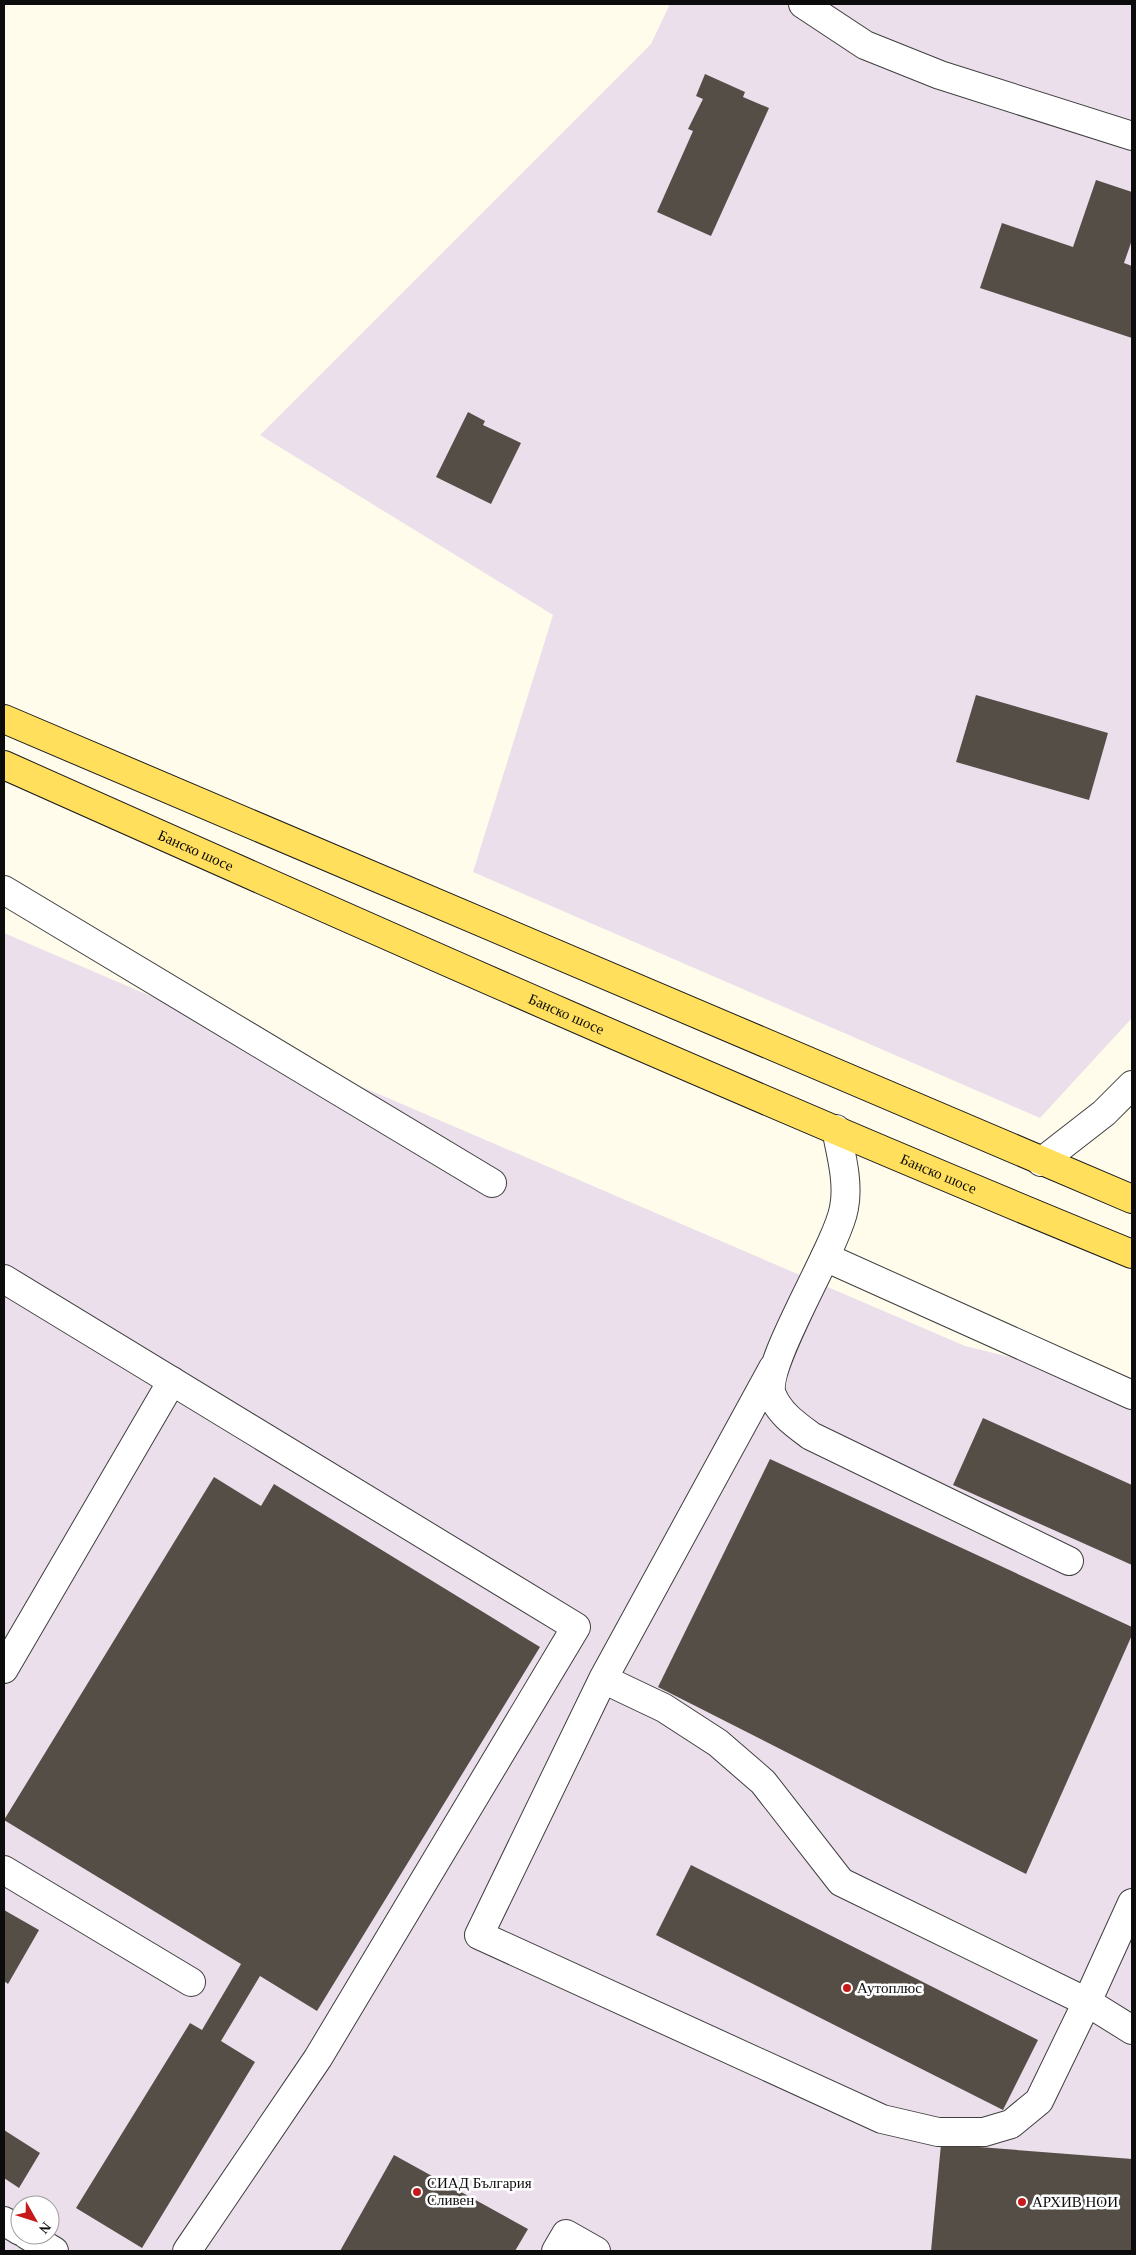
<svg xmlns="http://www.w3.org/2000/svg" width="1136" height="2255" viewBox="0 0 1136 2255" font-family="Georgia,serif">
<style>
.industrial{fill:#ebdfec;fill-rule:evenodd}
.building{fill:#554e47}
.lines{fill:none;stroke-linecap:round;stroke-linejoin:round}
.minor-casing{stroke:#3f3f3f;stroke-width:30}
.major-casing{stroke:#1d1d1d;stroke-width:30}
.minor{stroke:#fff;stroke-width:28}
.major{stroke:#ffdf5b;stroke-width:28}
.poi-dot{fill:#c61a1a;stroke:#fff;stroke-width:2}
.labels{text-anchor:middle;stroke-width:5;stroke-linejoin:round;paint-order:stroke}
.street-label{font-size:15px;fill:#0c0c0c;stroke:#fff}
.poi-label{font-size:15px;fill:#0c0c0c;stroke:#fff;text-anchor:start}
</style>
<rect width="100%" height="100%" fill="#fffceb"/>
<g class="industrial">
<polygon points="670,4 1132,4 1132,1018 1040,1118 473,872 553,615 260,435 651,44"/>
<path d="M4 933 965 1346 1132 1387V2251H4ZM20 2205H50V2235H20Z"/>
</g>
<g class="building">
<polygon points="705,74 745,92 743,97 769,108 711,236 657,212 693,131 688,129 703,99 696,96"/>
<polygon points="1096,180 1132,192 1132,240 1124,263 1132,266 1132,338 980,288 1002,223 1073,247"/>
<polygon points="468,412 485,421 483,425 521,443 491,504 436,477"/>
<polygon points="976,695 1108,733 1089,800 956,762"/>
<polygon points="983,1418 1132,1485 1132,1565 953,1485"/>
<polygon points="770,1459 1132,1627 1132,1635 1026,1874 658,1687"/>
<polygon points="214,1477 261,1506 274,1484 540,1647 317,2011 260,1976 221,2041 255,2062 142,2248 76,2208 190,2023 202,2030 241,1964 4,1820"/>
<polygon points="691,1865 1038,2040 1003,2110 656,1935"/>
<polygon points="4,1910 39,1930 8,1984 4,1981"/>
<polygon points="4,2130 40,2153 19,2188 4,2178"/>
<polygon points="941,2144 1132,2159 1132,2251 931,2251"/>
<polygon points="394,2155 528,2229 515,2251 340,2251"/>
</g>
<g class="lines">
<defs>
<g id="minor">
<polyline points="803,4 865,45 940,75 1132,136"/>
<polyline points="4,890 492,1183"/>
<path d="M836 1129C841 1154 849 1183 844 1208 837 1248 761 1366 772 1395 780 1414 795 1424 811 1436L1069 1561"/>
<polyline points="1041,1162 1104,1113 1132,1085"/>
<polyline points="825,1257 1132,1395"/>
<polyline points="4,1279 576,1627 318,2058 187,2251"/>
<polyline points="4,1669 172,1381"/>
<polyline points="603,1679 664,1708 718,1743 763,1782 841,1882 1087,2002 1039,2101 1011,2124 984,2132 938,2132 882,2119 479,1935 603,1679 773,1368"/>
<polyline points="4,1870 191,1982"/>
<polyline points="1132,1903 1087,2002 1132,2030"/>
<polyline points="4,2221 20,2231"/>
<polyline points="27,2235 54,2251"/>
<polyline points="556,2251 566,2234 596,2251"/>
</g>
<g id="major">
<polyline points="4,719 1132,1199"/>
<path id="s1" d="M4 765C378 932 753 1099 1132 1254"/>
</g>
</defs>
<use href="#minor" class="minor-casing"/>
<use href="#major" class="major-casing"/>
<use href="#minor" class="minor"/>
<use href="#major" class="major"/>
</g>
<g class="poi-dot">
<circle cx="847" cy="1988" r="5"/>
<circle cx="417" cy="2192" r="5"/>
<circle cx="1022" cy="2202" r="5"/>
</g>
<g class="labels">
<g class="street-label">
<text dy="5" stroke="none"><textPath href="#s1" startOffset="210">Банско шосе</textPath></text>
<text dy="5" stroke="none"><textPath href="#s1" startOffset="615">Банско шосе</textPath></text>
<text dy="5" stroke="none"><textPath href="#s1" startOffset="1020">Банско шосе</textPath></text>
</g>
<g class="poi-label">
<text x="857" y="1993">Аутоплюс</text>
<text x="427" y="2188">СИАД България<tspan x="427" dy="17">Сливен</tspan></text>
<text x="1032" y="2207">АРХИВ НОИ</text>
</g>
</g>
<rect width="1136" height="2255" fill="none" stroke="#0c0c0c" stroke-width="10"/>
<g transform="translate(35 2220) rotate(129)"><circle r="24" fill="#ffffff" stroke="#9e9e9e"/>
<path d="M0-4L9 19L0 12L-9 19Z" fill="#c61a1a"/>
<text y="-8" font-size="14" font-weight="bold" text-anchor="middle" fill="#0c0c0c">N</text>
</g>
</svg>
